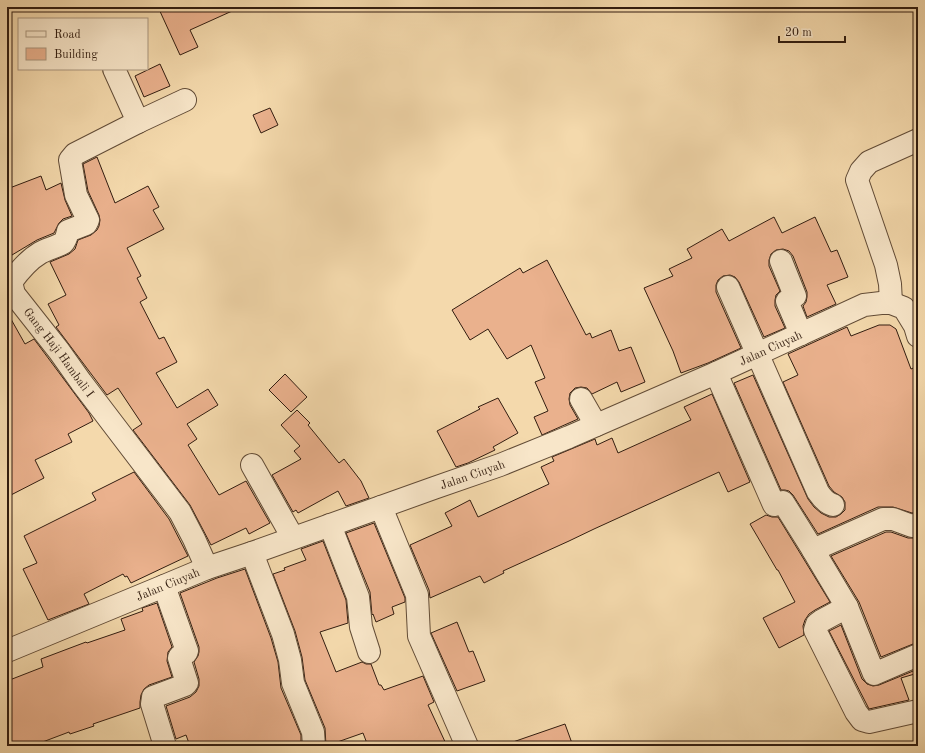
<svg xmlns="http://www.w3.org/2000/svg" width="925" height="753" viewBox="0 0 925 753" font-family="'Old Standard TT',serif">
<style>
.building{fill:#eab18d;stroke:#321d10}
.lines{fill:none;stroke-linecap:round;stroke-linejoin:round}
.minor-casing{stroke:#624c37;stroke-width:24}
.minor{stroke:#f8e6c9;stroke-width:22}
.labels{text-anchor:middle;stroke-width:4;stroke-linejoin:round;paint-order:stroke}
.street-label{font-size:12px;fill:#321d10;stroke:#f8e6c9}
</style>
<rect width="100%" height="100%" fill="#f4d9ac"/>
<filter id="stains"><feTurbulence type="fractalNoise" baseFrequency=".005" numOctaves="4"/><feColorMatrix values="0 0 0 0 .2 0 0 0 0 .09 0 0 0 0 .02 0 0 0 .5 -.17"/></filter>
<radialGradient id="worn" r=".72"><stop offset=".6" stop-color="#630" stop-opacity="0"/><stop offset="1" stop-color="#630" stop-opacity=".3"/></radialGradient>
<g class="building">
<polygon points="158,7 241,7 190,30 198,47 180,55"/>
<polygon points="160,64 170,86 144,97 135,76"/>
<polygon points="270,108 278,125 261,133 253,115"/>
<polygon points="97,157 115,203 148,186 159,207 153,210 164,229 127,248 141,276 137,278 147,298 140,302 159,339 164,337 177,362 156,373 177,408 208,389 218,405 187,424 197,439 188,445 219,495 246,481 270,523 249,534 246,528 211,545 190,505 133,430 142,424 118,388 107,395 56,327 59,325 48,304 66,295 50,262 69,254 75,249 78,240 91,235 97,230 99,226 100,220 99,215 88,191 83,164"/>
<polygon points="41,176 46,190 61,183 65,200 72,216 63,219 59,223 54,233 37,240 7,258 7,189"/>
<polygon points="774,217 782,233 815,217 831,252 837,250 848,277 827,285 836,304 807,317 803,306 806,302 807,297 807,292 793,256 789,251 783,249 776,250 771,254 769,260 769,266 780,291 776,295 775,300 775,306 785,328 764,337 739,282 735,277 730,275 723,276 718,280 716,285 716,292 741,348 708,363 681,373 673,351 644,288 673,276 669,269 692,258 687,249 722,229 729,241"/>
<polygon points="547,260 586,335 590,333 592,338 611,330 619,351 631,347 645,382 621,392 617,382 592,394 587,388 581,387 575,388 570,393 569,399 570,405 578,419 542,435 534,417 548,411 535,382 545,378 531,345 507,359 488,329 470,340 452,310 520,268 523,273"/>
<polygon points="7,312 25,344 34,339 89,413 93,421 68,434 72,442 35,460 44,478 7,497"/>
<polygon points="879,325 890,325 896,329 911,369 918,366 918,512 912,513 893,507 878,507 818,534 793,495 789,491 785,490 781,490 734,383 753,375 808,499 814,507 821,513 829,517 836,517 841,514 845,510 845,502 842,497 834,492 829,486 783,382 798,375 788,354 847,327 851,336"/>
<polygon points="285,374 307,397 291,412 269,390"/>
<polygon points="712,394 750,482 728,492 719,472 594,529 569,541 503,571 504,573 484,583 480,576 430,598 429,590 410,545 452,526 445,513 470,500 478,517 549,484 541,467 554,461 552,457 595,439 597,445 612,438 618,453 691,420 684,407"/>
<polygon points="498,398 518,433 493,447 495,450 468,463 456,467 437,431 480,409 478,407"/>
<polygon points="297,410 310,423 308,425 339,463 344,459 361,481 369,498 346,506 338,491 298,513 296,510 293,512 272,475 301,459 294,451 300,446 281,425"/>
<polygon points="134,472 169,519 188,556 131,583 127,576 125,577 123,574 84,594 89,604 48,620 23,569 37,563 24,536 96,500 92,493"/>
<polygon points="766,515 772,517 778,517 830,602 815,610 809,614 805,620 803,626 804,635 779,648 763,618 795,602 778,570 777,570 750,524"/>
<polygon points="374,523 405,598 405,602 392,607 394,614 376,622 373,614 372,615 370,592 346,533"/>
<polygon points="886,532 891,532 908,538 915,538 918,546 918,643 913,644 881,657 859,602 831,556"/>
<polygon points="323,541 346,600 348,623 320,632 336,672 362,662 366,664 371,664 379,685 381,685 384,690 423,676 434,702 428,705 447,746 368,746 363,733 326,746 325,728 305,680 302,657 295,631 273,574 285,570 284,568 306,560 301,549"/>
<polygon points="245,569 271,638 278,662 281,688 301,735 301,746 190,746 186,735 176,739 166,706 190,697 196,692 199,686 199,679 194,662 198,656 199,652 199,647 180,593 217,578"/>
<polygon points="157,603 172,647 168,652 167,661 172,677 149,685 144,689 141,695 140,702 140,708 93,724 94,726 70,734 69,732 32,746 7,746 7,681 43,667 41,659 86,642 87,643 125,630 121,619 143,611 142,608"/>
<polygon points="457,622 469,652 473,651 485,681 457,691 431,633"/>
<polygon points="841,625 862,679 867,684 873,686 879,685 918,669 918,673 901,678 909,700 869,709 867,705 829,631"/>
<polygon points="565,724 573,746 510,746 510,743"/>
</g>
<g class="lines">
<defs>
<g id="minor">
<polyline points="114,69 138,122"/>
<path id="s1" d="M185 100 138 122 75 154 70 160 76 195 88 220 86 224 68 231C67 235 66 240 63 243 56 247 47 249 40 253 28 260 19 271 11 282L14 294 59 351 81 382 180 512 194 539 207 568"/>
<polyline points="781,261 795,296 787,301 801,334"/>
<path d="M728 287 818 492C822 498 826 503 833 505"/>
<polyline points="891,303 890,284 886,265 857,180 861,171 869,162 918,140"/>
<polyline points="716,373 774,505 783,502 813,550"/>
<polyline points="581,399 596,425"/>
<polyline points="252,465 293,538"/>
<polyline points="381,507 417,595 419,636 467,746"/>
<polyline points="918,524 912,526 893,519 883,519 813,550 847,607 874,674 918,655"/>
<polyline points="330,525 358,597 361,627 369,652"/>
<polyline points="252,553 283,634 290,660 293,683 313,732 314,746"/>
<polyline points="164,586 187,651 186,653 180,656 179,658 187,683 185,685 153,697 152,704 165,746"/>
<polyline points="847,607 821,621 817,624 815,630 856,712 862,720 869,722 918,711"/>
<path id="s2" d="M7 651 164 586 207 568 252 553 434 488 500 465 569 437 716 373 864 305 881 303H891L904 308 915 326 918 336"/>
</g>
</defs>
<use href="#minor" class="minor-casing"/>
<use href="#minor" class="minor"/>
</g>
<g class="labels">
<g class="street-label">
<text dy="4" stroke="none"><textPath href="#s2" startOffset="822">Jalan Ciuyah</textPath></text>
<text dy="4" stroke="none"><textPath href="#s1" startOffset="383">Gang Haji Hambali I</textPath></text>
<text dy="4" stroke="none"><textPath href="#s2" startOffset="498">Jalan Ciuyah</textPath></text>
<text dy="4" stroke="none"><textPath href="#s2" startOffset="174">Jalan Ciuyah</textPath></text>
</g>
</g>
<rect width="925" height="753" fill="none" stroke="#f4d9ac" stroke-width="24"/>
<rect x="8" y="8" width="909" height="737" fill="none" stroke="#321d10" stroke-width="2"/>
<rect x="12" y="12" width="901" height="729" fill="none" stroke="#321d10"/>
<rect x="18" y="18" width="130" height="52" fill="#f8e6c9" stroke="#a9967f"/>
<rect x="26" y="31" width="20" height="6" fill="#f8e6c9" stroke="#a9967f"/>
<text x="54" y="38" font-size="12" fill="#321d10">Road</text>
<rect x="26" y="48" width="20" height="12" fill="#eab18d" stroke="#a9967f"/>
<text x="54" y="58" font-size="12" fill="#321d10">Building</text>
<path d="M779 36v6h66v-6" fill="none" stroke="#321d10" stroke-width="2"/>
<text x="785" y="36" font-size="12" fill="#321d10" stroke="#f8e6c9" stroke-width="3" paint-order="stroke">20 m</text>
<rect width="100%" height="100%" filter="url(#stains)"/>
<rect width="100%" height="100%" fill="url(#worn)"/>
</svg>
